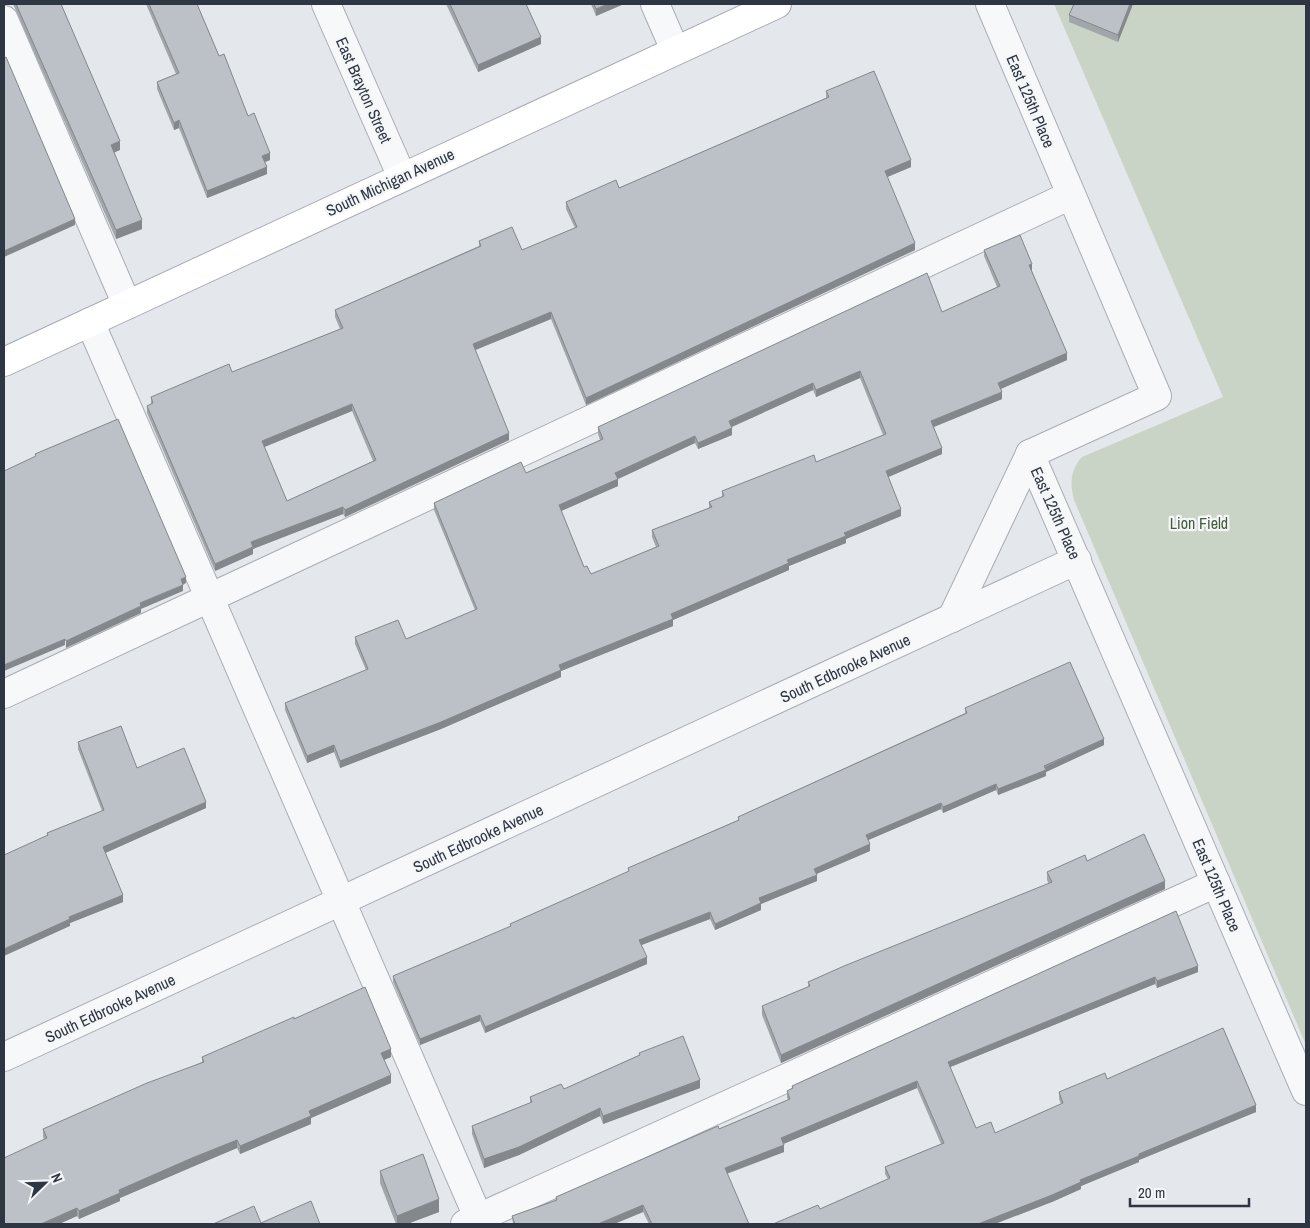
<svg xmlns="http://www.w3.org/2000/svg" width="1310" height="1228" viewBox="0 0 1310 1228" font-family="'Archivo Narrow',sans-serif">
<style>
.green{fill:#cad4c6}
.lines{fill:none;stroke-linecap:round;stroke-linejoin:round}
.minor-casing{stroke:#a9aeb5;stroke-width:30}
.major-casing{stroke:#a5acb6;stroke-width:30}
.minor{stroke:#f7f8f9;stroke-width:28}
.major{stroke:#fff;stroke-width:28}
.wall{fill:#a2a6ab;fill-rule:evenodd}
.shaded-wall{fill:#84878b}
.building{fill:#bcc1c7;stroke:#84878b;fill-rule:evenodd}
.labels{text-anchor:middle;stroke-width:4.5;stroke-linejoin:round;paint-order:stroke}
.street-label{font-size:16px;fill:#2d3642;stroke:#f4f6f8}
.park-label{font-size:16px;fill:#435c3c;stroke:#f4f6f8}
</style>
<rect width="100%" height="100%" fill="#e4e7eb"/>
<path class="green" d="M1054 4H1306V1045L1074 500C1070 484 1070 470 1082 457L1223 397Z"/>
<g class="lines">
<defs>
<g id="minor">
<polyline points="326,4 402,177"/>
<polyline points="655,4 675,50"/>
<polyline points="990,4 1157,396 1030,454"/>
<polyline points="4,20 127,305"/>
<polyline points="90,322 481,1224"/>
<polyline points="1030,454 1306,1091"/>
<polyline points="952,618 1030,454"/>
<polyline points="4,694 1071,195"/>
<polyline points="4,1057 1077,560"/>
<polyline points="465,1224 1216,883"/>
</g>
<polyline id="major" points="4,362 777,4"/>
</defs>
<use href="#minor" class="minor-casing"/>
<use href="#major" class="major-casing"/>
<use href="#minor" class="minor"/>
<use href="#major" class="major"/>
</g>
<g class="wall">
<polygon points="13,4 61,4 120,150 114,152 142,229 116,239"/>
<polygon points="146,4 197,4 219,56 270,160 265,162 267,174 207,198 179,128 174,130 157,89 157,82 176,74"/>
<polygon points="446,4 526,4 541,44 478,72"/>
<polygon points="591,4 624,4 596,16"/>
<polygon points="1133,4 1118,42 1069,22 1069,15"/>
<path d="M826 91 911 167 887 177 915 250 586 405 551 319 475 350 509 440 345 517 343 514 253 549V554L215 571 147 413V406L151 404V397L232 372 340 329 335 317V310L479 246V241L522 250 575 228 566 209V202L619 188 826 98ZM352 411 373 461 287 501 264 447Z"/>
<path d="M984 250 1032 271 1067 360 1001 389 1002 399 934 427 942 454 888 477 901 516 846 539V543L789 566V570L673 620V626L561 671V677L441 729 340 768 334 752 307 763 285 710V703L366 670 355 644V637L406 639 475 610 434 510V503L526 473 600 440 598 434V427L942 312 997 287 984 256ZM860 378 883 435 816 462 722 491V497L709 502V508L652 530V537L656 547 591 574 584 567 561 511 618 486V479L695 443 698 449 732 435V427L813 390 816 397Z"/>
<polygon points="965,708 1104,745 1046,772 1046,776 998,795 996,790 943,813 941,809 868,840 870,851 816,874 817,881 761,904 761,910 715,930 710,919 641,945 647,964 485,1033 480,1021 420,1045 393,982 393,976 510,927 510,924 628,872 628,868 738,820 738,817 965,713"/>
<polygon points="78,742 137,768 206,808 105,853 123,902 70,923 70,926 47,835 47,833 102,811 78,749"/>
<polygon points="1087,861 1165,889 781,1063 762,1015 762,1006 808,987 808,982 1049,884 1047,880 1047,872"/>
<polygon points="1176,911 1198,972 1157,988 1155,984 950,1067 976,1128 995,1133 1061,1104 1059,1099 1059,1092 1107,1079 1256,1112 1139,1160 1139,1162 1081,1186 1081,1189 1052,1202 820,1209 888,1179 885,1174 885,1167 941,1144 917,1088 783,1144 784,1152 727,1174 749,1224 649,1224 643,1212 614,1224 513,1224 512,1216 556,1200 556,1197 788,1100 787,1098 787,1091 792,1088 792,1086"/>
<polygon points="294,1019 391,1057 384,1060 391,1083 311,1118 311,1124 240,1154 237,1148 192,1167 120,1198 120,1201 79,1219 77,1216 59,1224 4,1224 44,1139 43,1137 43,1129 202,1062 202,1057"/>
<polygon points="639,1053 700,1088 603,1124 600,1116 519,1155 484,1168 472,1134 472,1126 530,1103 530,1097 564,1089 639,1055"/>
<polygon points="380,1171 439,1212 407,1224 396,1224 380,1183"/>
</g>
<g class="shaded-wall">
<polygon points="608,4 624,4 596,16 596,9"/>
<polygon points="1130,4 1133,4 1118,42 1118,35"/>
<polygon points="541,37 541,44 478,72 478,65"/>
<polygon points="179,120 179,128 174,130 174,123"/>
<polygon points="120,141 120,150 111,154 111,145"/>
<polygon points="270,153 270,160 262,163 262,156"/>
<polygon points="911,160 911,167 885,178 885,171"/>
<polygon points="267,167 267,174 207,198 207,191"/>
<polygon points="75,219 75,225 4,257 4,251"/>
<polygon points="142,220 142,229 116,239 116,230"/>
<polygon points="915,243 915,250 586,405 586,398"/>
<polygon points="1032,264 1032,271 1029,272 1029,265"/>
<polygon points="551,312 551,319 473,351 473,344"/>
<polygon points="1067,353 1067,360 998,390 998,383"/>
<polygon points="860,371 860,378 816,397 816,390"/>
<polygon points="813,383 813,390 729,428 729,421"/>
<polygon points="1002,392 1002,399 931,428 931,421"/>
<polygon points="352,404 352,411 262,448 262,441"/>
<polygon points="732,428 732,435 698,449 698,443"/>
<polygon points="509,433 509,440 345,517 345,510"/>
<polygon points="695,436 695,443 618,479 618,486 559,512 559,505 615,473"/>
<polygon points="942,448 942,454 886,478 886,471"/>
<polygon points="343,507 343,514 253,549 253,554 215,571 215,564 251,542"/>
<polygon points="901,509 901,516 846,539 846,543 789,566 789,570 673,620 673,626 561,671 561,677 441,729 340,768 340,761 559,665 844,533"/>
<polygon points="186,577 186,583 181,586 181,579"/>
<polygon points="183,585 183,591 141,609 141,613 66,648 66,641 140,603"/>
<polygon points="65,639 65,645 4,671 4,665"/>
<polygon points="1104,739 1104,745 1046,772 1046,776 998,795 998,789"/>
<polygon points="334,745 334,752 307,763 307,756"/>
<polygon points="996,784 996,790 943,813 943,807"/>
<polygon points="206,802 206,808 103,854 103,847"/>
<polygon points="941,803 941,809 866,841 866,835"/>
<polygon points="870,844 870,851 814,875 814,869"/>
<polygon points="817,875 817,881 761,904 761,910 715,930 715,924 759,898"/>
<polygon points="1165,881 1165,889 781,1063 781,1055"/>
<polygon points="123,895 123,902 70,923 70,926 4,956 4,949 69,917"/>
<polygon points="710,912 710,919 639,946 639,940"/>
<polygon points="647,957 647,964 485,1033 485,1027"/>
<polygon points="1198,966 1198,972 1157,988 1157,981"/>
<polygon points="1155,977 1155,984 948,1068 948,1062"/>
<polygon points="480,1015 480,1021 420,1045 420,1039"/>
<polygon points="391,1049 391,1057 381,1061 381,1053"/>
<polygon points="391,1075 391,1083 311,1118 311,1124 240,1154 240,1146 309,1111"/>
<polygon points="700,1080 700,1088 603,1124 603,1116"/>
<polygon points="917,1081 917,1088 781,1145 781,1138"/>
<polygon points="1256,1105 1256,1112 1139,1160 1139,1162 1081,1186 1081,1189 1052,1202 995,1224 978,1224 1080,1180 1139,1154"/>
<polygon points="600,1108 600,1116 519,1155 484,1168 484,1159"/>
<polygon points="237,1140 237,1148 192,1167 120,1198 120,1201 79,1219 79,1211 119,1190 192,1158"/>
<polygon points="784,1145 784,1152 725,1174 725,1168"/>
<polygon points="439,1199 439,1212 407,1224 397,1224 397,1216"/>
<polygon points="643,1205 643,1212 614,1224 598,1224"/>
<polygon points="77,1208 77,1216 59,1224 41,1224"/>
</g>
<g class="building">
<polygon points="16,4 61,4 120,141 111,145 142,220 116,230"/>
<polygon points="149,4 197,4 219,56 224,54 248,116 254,113 270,153 262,156 267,167 207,191 179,120 174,123 157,82 179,73"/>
<polygon points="450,4 526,4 541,37 478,65"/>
<polygon points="594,4 608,4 596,9"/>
<polygon points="1074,4 1130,4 1118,35 1069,15"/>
<polygon points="6,57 75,219 4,251 4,58"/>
<path d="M874 71 911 160 885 171 915 243 586 398 551 312 473 344 509 433 345 510 343 507 251 542 253 547 215 564 147 406 153 403 151 397 229 364 232 372 343 328 335 310 481 246 479 241 512 227 522 250 577 227 566 202 616 180 619 188 829 97 826 91ZM352 404 376 460 287 501 262 441Z"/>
<path d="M1020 235 1032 264 1029 265 1067 353 998 383 1002 392 931 421 942 448 886 471 901 509 844 533 846 536 787 560 789 563 671 614 673 619 559 665 561 670 441 722 340 761 334 745 307 756 285 703 368 669 355 637 398 620 406 639 477 609 434 503 521 462 526 473 603 439 598 427 927 273 942 312 1000 286 984 250ZM860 371 886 434 816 462 814 455 722 491 724 496 709 502 712 507 652 530 659 546 591 574 587 566 584 567 559 505 618 479 615 473 695 436 698 443 732 428 729 421 813 383 816 390Z"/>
<polygon points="118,419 186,577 181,579 183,585 140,603 141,606 66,641 65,639 4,665 4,471 36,456 35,454"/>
<polygon points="1070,662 1104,739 1044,766 1046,770 998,789 996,784 943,807 941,803 866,835 870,844 814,869 817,875 759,898 761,903 715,924 710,912 639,940 647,957 485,1027 480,1015 420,1039 393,976 511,926 510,924 629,871 628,868 739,820 738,817 967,713 965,708"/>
<polygon points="121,726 137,768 184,748 206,802 103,847 123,895 69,917 70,919 4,949 4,855 48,835 47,833 104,810 78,742"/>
<polygon points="1144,834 1165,881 781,1055 762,1006 810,986 808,982 844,966 1052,882 1047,872 1085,855 1087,861"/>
<polygon points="1176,911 1198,966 1157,981 1155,977 948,1062 976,1128 991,1122 995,1133 1063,1103 1059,1092 1105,1073 1107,1079 1223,1028 1256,1105 1139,1154 1139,1156 1080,1180 1081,1182 1052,1195 978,1224 773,1224 818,1205 820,1209 890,1178 885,1167 944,1143 917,1081 781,1138 784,1145 725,1168 749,1224 652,1224 643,1205 598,1224 515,1224 512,1216 557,1200 556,1197 718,1126 719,1129 790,1099 787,1091 793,1088 792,1086"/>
<polygon points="365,987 391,1049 381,1053 391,1075 309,1111 311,1116 240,1146 237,1140 192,1158 119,1190 120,1193 79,1211 77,1208 41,1224 4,1224 4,1158 47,1138 43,1129 147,1083 204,1062 202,1057 294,1017 294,1019"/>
<polygon points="683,1036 700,1080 603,1116 600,1108 519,1147 484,1159 472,1126 532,1102 530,1097 561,1084 564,1089 640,1055 639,1053"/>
<polygon points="423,1154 439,1199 397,1216 380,1171"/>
<polygon points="311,1201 320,1224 213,1224 254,1206 261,1223"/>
</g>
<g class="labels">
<g class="street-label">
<text transform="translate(364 90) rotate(66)" y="6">East Brayton Street</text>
<text transform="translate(1031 101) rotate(67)" y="6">East 125th Place</text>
<text transform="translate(390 182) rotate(-25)" y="6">South Michigan Avenue</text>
<text transform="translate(1056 513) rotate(66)" y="6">East 125th Place</text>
<text transform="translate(845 668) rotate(-25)" y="6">South Edbrooke Avenue</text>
<text transform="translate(478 838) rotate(-25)" y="6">South Edbrooke Avenue</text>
<text transform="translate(1217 885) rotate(67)" y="6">East 125th Place</text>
<text transform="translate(110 1008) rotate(-25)" y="6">South Edbrooke Avenue</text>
</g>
<g class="park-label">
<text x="1199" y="529">Lion Field</text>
</g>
</g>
<rect width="1310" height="1228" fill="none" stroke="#2d3642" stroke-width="10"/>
<g transform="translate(45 1183) rotate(67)" stroke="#f4f6f8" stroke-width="4" paint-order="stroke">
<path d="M0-4L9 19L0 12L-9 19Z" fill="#2d3642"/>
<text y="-8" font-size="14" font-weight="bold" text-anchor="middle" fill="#2d3642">N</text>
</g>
<path d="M1130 1198v8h119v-8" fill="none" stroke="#2d3642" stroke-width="2.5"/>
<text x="1138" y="1198" font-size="15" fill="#2d3642" stroke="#f4f6f8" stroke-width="4" paint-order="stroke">20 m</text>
</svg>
